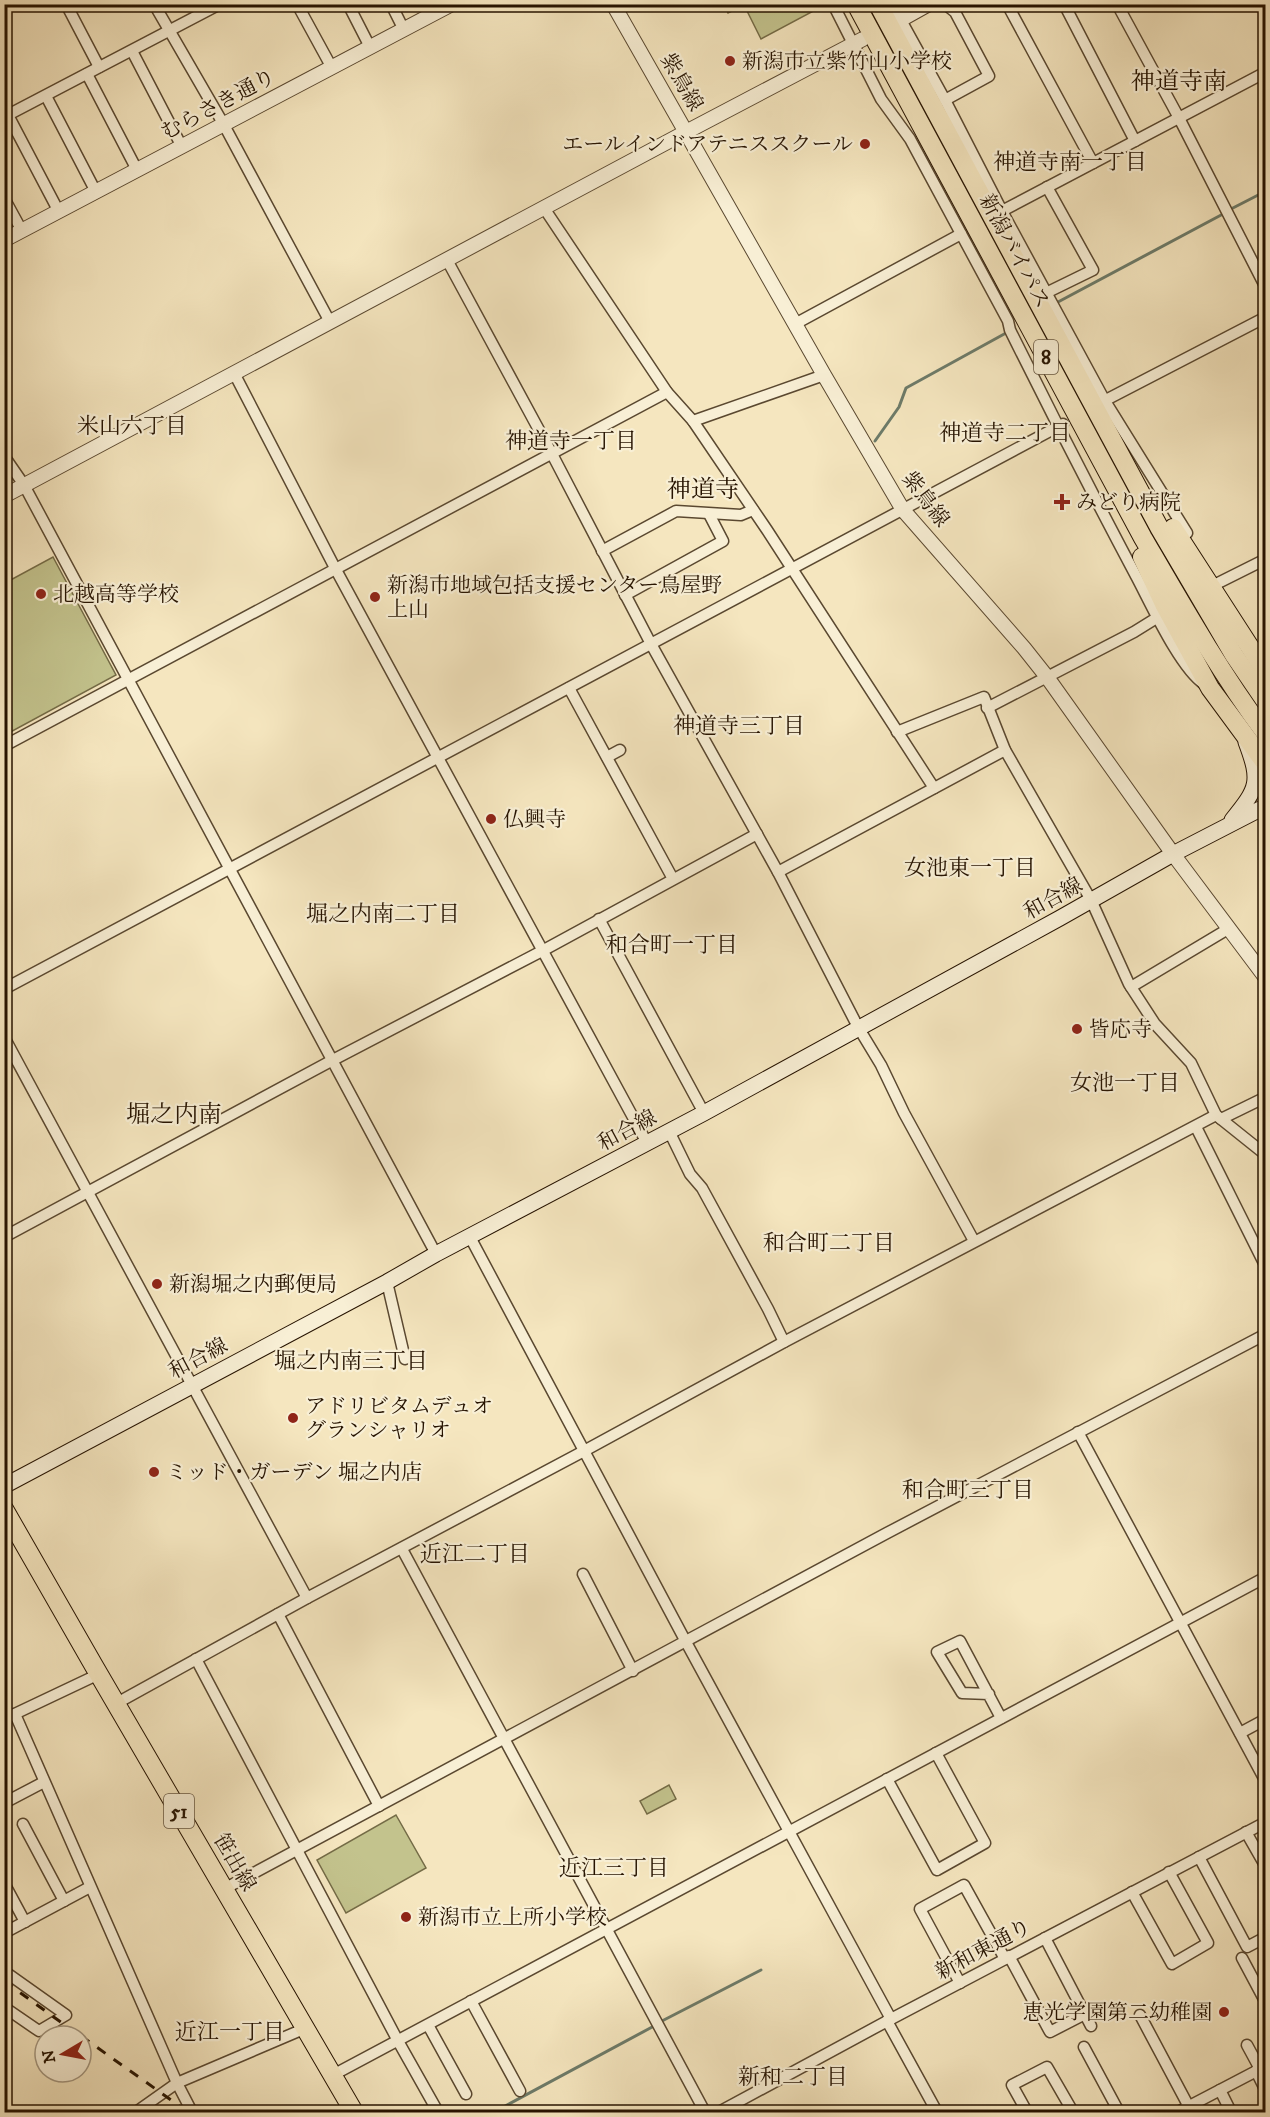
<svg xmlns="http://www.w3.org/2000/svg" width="1270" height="2117" viewBox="0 0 1270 2117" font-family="'IM FELL DW Pica','Noto Serif JP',serif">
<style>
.green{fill:#c3c38d;stroke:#746b46;stroke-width:1.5}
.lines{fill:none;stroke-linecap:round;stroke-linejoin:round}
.stream{stroke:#6d7b69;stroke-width:3}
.minor-casing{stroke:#5a4830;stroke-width:13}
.tertiary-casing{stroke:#5a4830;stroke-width:16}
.secondary-casing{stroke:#261300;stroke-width:17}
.primary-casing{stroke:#261300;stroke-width:20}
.trunk-casing{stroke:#261300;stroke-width:20}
.minor{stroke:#f8efd5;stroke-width:10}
.tertiary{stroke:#f8efd5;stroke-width:14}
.secondary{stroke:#f8efd5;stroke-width:15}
.primary{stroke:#f5e6bf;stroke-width:18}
.trunk{stroke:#f5e6bf;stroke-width:18}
.rail{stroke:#261300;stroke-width:3;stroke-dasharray:10 10;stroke-linecap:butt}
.poi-dot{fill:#8f2418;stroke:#f8efd5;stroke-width:2}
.labels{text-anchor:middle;stroke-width:4.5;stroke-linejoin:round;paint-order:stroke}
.shield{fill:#f8efd5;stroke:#655540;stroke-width:1.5}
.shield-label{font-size:20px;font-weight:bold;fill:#261300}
.poi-label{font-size:21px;fill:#261300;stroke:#f8efd5;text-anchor:start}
.street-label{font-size:21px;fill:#261300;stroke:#f8efd5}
.neighbourhood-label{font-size:22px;fill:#261300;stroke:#f8efd5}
.quarter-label{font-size:24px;fill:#261300;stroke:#f8efd5}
</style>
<rect width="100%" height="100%" fill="#f5e6bf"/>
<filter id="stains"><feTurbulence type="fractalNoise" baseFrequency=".00333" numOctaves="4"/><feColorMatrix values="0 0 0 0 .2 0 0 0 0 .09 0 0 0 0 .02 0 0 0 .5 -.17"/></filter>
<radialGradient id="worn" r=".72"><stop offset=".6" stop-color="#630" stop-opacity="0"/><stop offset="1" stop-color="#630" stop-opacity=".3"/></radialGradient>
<g class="green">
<polygon points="820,5 821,7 761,39 744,5 728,13 724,5"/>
<polygon points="53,557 116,675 5,735 5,583"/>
<polygon points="669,1785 676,1799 647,1814 640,1801"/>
<polygon points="396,1815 426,1868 346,1913 317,1860"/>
</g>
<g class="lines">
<g class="stream">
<polyline points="1229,210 1266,191"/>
<polyline points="1058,302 1223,214"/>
<polyline points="875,441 899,407 906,388 1006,333"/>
<polyline points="660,2022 761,1970"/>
<polyline points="494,2112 654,2026"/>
</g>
<defs>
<g id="minor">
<polyline points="66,4 99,67"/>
<polyline points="154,4 224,125 330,322"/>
<polyline points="297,4 332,68"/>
<polyline points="348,4 370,47"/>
<polyline points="391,4 404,30"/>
<path d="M833 4 881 99 910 139 1008 321 1010 330C1051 413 1093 495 1136 576 1151 604 1180 668 1204 684"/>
<polyline points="892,4 945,100 1002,211 1105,401 1187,533"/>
<polyline points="1007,4 1093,163"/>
<polyline points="1064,4 1135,141"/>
<polyline points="1117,4 1179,118 1266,288"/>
<polyline points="132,51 182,147"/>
<polyline points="87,74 137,170"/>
<polyline points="46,96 96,192"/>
<polyline points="945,100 989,76 955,12 945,4"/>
<polyline points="8,115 59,212"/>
<polyline points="4,117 220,4"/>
<polyline points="1047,187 1093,270 1048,292"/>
<polyline points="4,198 22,231"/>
<polyline points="544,208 667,392 693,421 767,530 934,788"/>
<polyline points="1002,211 1266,72"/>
<polyline points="447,260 552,454 651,644 778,872 858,1027 881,1065 904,1113 974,1241"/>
<polyline points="795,324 961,234"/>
<polyline points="234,373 335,568 647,1143"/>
<polyline points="1100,403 1266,317"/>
<polyline points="693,421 824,375"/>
<polyline points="4,456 24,485 436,1254"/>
<polyline points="602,551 676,511 741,515 753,510"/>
<polyline points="1214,585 1266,559"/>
<polyline points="625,595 723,541 709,514"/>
<polyline points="569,688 673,879"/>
<polyline points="987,708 1134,632 1163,614"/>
<polyline points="897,732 984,697 1005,750 1091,900 1129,984 1155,1024 1191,1063 1216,1115 1266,1155"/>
<polyline points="4,746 667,392"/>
<polyline points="607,757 620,750"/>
<polyline points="778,872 1005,750"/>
<polyline points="599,919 704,1113"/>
<polyline points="1131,987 1228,929"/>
<polyline points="4,989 1063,424"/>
<polyline points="4,1037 307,1598"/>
<polyline points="1221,1119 1266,1097"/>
<polyline points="1196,1127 1266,1267"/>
<polyline points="669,1131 690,1174 702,1188 768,1309 784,1342"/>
<polyline points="4,1237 331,1061 542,951 757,834"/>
<polyline points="470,1237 686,1642 891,2019"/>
<polyline points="387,1282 405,1359"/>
<polyline points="1078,1432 1266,1782"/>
<polyline points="402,1549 705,2112"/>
<polyline points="583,1574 633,1671"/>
<polyline points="278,1614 379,1806"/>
<polyline points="196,1659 398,2041 438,2112"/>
<polyline points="989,1694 962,1693 937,1652 960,1641 1001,1718"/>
<polyline points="117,1703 307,1598 584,1451 784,1342 1216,1115"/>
<polyline points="15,1714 177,2083 192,2112"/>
<polyline points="4,1719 99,1674"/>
<polyline points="1240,1733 1266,1719"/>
<polyline points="887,1779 937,1870 985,1843 936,1753"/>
<polyline points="4,1803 44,1782"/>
<polyline points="23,1824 64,1901"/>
<polyline points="1246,1832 1266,1867"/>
<polyline points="1199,1857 1247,1947 1266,1937"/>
<polyline points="4,1883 25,1922"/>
<polyline points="224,1889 887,1533 1266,1334"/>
<polyline points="1132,1892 1172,1964 1208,1943 1169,1872"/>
<polyline points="4,1933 90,1887"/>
<polyline points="1045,1938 1091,2026"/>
<polyline points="1009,1956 1050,2032 1085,2014"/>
<polyline points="1242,1958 1266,2003"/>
<polyline points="4,1971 66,2015 39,2031 4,2007"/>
<polyline points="960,1983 920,1909 964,1885 1005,1959"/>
<polyline points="471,2001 520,2091"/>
<polyline points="1140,2015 1189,2107"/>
<polyline points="887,2021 937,2112"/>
<polyline points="428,2025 466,2094"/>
<polyline points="1247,2045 1260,2069"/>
<polyline points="1084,2047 1119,2112"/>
<polyline points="1256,2071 1266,2091"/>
<polyline points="333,2075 1266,1577"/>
<polyline points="1220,2090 1231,2112"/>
<polyline points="136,2112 177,2083 306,2028"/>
<polyline points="719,2112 891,2019 1266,1822"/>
<polyline points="1027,2112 1012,2085 1047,2067 1073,2112"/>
<polyline points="1178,2112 1266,2066"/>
</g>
<g id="tertiary">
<polyline points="613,4 824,375 903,510 1024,648 1047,677 1173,854 1266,978"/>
<polyline points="895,23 929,4"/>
<polyline points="4,240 452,4"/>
<polyline points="4,496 686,132 863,39"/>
</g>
<g id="secondary">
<path d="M1232 820C1258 788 1261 782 1246 742"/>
<polyline points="4,1486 387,1282 436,1254 704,1113 1060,918 1173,854 1266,806"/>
</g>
<polyline id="primary" points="4,1509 94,1666 354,2112"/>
<g id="trunk">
<path d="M856 4 1143 538C1182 605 1220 672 1266 734"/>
<polyline points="878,4 1160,529 1234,655 1266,702"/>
<polyline points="1173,528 1266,672"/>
<polyline points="1142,557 1165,606 1210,688 1266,764"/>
</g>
</defs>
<use href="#minor" class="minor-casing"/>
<use href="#tertiary" class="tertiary-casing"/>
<use href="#secondary" class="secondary-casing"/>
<use href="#primary" class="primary-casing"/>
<use href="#trunk" class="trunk-casing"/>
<use href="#minor" class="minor"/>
<use href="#tertiary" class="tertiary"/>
<use href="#secondary" class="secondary"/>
<use href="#primary" class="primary"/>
<use href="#trunk" class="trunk"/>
<g class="rail">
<polyline points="4,1981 80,2036"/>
<polyline points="81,2036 188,2112"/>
</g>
</g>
<g class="poi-dot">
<circle cx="730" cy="61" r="6"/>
<circle cx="865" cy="144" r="6"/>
<path d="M1059 493h6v6h6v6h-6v6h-6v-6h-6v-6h6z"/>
<circle cx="41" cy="594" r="6"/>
<circle cx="375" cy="597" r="6"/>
<circle cx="491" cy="819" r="6"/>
<circle cx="1077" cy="1029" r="6"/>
<circle cx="157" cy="1284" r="6"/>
<circle cx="293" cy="1418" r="6"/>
<circle cx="154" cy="1472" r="6"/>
<circle cx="406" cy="1917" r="6"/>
<circle cx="1224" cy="2012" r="6"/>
</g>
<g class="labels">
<g class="shield">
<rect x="1034" y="340" width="24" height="34" rx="4.5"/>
<rect x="164" y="1794" width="30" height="34" rx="4.5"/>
</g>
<g class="shield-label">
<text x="1046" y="364">8</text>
<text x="179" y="1818">51</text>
</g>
<g class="poi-label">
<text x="742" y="68">新潟市立紫竹山小学校</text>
<text x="853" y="151" text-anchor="end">エールインドアテニススクール</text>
<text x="1076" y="509">みどり病院</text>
<text x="387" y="592">新潟市地域包括支援センター鳥屋野<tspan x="387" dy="24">上山</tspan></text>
<text x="53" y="601">北越高等学校</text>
<text x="503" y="826">仏興寺</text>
<text x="1089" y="1036">皆応寺</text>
<text x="169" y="1291">新潟堀之内郵便局</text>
<text x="305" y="1413">アドリビタムデュオ<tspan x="305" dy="24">グランシャリオ</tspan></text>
<text x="166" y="1479">ミッド・ガーデン 堀之内店</text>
<text x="418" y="1924">新潟市立上所小学校</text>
<text x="1212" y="2019" text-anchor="end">恵光学園第二幼稚園</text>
</g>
<g class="street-label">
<text transform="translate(682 82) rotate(60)" y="7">紫鳥線</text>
<text transform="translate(218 104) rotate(-28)" y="7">むらさき通り</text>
<text transform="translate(1015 251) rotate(62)" y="7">新潟バイパス</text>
<text transform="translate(926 499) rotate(53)" y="7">紫鳥線</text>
<text transform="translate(1053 898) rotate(-29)" y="7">和合線</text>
<text transform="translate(627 1130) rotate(-28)" y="7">和合線</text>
<text transform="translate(198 1358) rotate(-28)" y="7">和合線</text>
<text transform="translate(235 1862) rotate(60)" y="7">笹出線</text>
<text transform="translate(983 1949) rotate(-28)" y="7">新和東通り</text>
</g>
<g class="neighbourhood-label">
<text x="1070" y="169">神道寺南一丁目</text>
<text x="132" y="433">米山六丁目</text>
<text x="1005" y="440">神道寺二丁目</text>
<text x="571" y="448">神道寺一丁目</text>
<text x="739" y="733">神道寺三丁目</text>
<text x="970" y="875">女池東一丁目</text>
<text x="383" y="921">堀之内南二丁目</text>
<text x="672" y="952">和合町一丁目</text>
<text x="1125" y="1090">女池一丁目</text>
<text x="829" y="1250">和合町二丁目</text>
<text x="351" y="1368">堀之内南三丁目</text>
<text x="968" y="1497">和合町三丁目</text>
<text x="475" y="1561">近江二丁目</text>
<text x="614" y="1875">近江三丁目</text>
<text x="230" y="2039">近江一丁目</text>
<text x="793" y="2084">新和二丁目</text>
</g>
<g class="quarter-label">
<text x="1179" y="89">神道寺南</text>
<text x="703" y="497">神道寺</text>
<text x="174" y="1122">堀之内南</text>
</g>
</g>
<rect width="1270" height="2117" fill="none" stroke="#f5e6bf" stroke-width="24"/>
<rect x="6" y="6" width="1258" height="2105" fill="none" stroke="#261300" stroke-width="3"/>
<rect x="12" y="12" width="1246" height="2093" fill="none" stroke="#261300" stroke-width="1.5"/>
<g transform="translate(63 2054) rotate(260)"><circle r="28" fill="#f8efd5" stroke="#a49780" stroke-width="1.5"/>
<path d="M0-4.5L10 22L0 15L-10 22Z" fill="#8f2418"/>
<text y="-9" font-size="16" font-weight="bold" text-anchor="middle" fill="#261300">N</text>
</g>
<rect width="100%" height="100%" filter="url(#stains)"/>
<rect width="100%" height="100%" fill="url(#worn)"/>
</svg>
